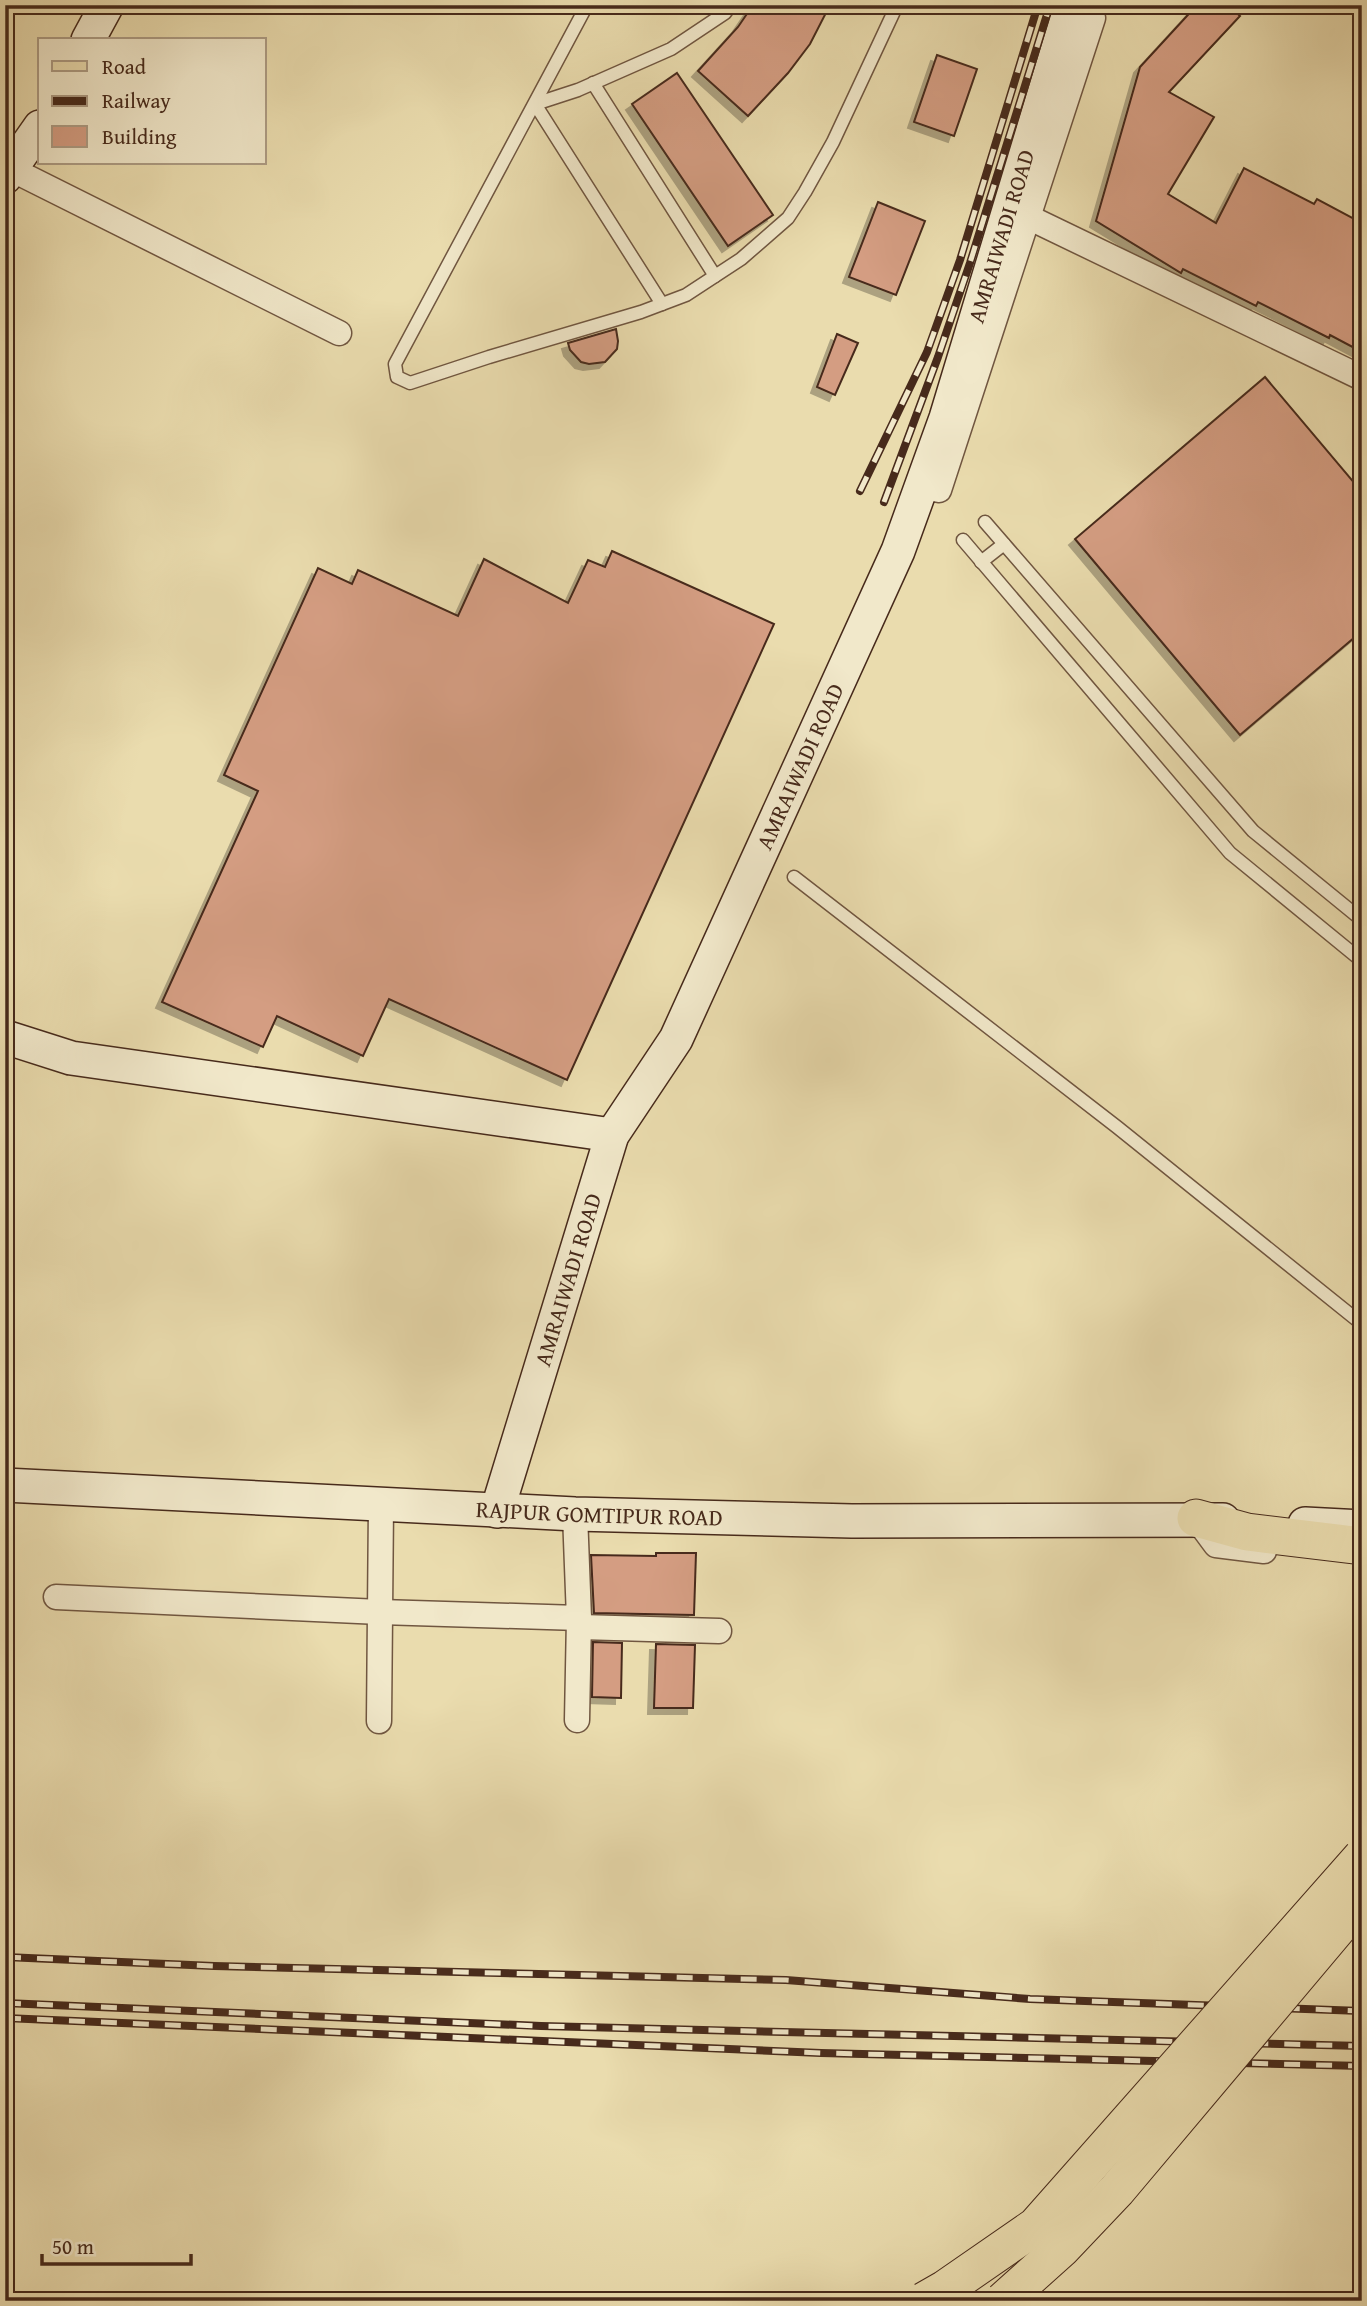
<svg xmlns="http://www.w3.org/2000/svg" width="1367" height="2306" viewBox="0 0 1367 2306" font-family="'Gentium Book Plus',serif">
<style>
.building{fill:#d49d82;stroke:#472a1b;stroke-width:2;filter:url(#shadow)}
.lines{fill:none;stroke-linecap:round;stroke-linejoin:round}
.lane-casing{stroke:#705640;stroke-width:15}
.street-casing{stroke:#705640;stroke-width:27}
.secondary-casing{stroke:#472a1b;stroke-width:36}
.primary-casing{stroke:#472a1b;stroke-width:39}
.lane{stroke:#f1e8ca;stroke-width:12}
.street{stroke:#f1e8ca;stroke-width:24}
.secondary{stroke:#f1e8ca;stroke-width:33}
.primary{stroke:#eadcae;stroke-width:37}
.rail-casing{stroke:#472a1b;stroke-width:8}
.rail{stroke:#f1e8ca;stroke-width:5;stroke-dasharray:16;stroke-linecap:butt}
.primary-bridge-casing{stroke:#472a1b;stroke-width:39;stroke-linecap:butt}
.primary-bridge{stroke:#eadcae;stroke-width:37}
.labels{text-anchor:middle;stroke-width:5;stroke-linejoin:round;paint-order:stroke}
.street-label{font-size:23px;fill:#472a1b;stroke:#f1e8ca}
</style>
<defs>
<filter id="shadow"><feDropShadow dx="-6" dy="6" stdDeviation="0" flood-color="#0004"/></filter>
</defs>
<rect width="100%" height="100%" fill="#eadcae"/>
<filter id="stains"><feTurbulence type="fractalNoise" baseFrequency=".00286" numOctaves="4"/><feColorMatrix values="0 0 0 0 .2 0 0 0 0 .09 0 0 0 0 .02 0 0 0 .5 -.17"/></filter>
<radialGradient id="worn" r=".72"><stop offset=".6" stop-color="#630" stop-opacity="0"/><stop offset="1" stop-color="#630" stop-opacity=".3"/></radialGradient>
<g class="building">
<polygon points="753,5 830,5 810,44 788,73 748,116 698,71 738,27"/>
<polygon points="1197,5 1229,5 1240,16 1169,92 1214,117 1168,194 1216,223 1244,168 1314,204 1317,199 1362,223 1362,352 1330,335 1329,338 1258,302 1256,306 1183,269 1181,273 1096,221 1140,67"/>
<polygon points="937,55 977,69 954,136 914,122"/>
<polygon points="677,73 773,215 728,246 632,104"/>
<polygon points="878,202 925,221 896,295 849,277"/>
<polygon points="616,329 618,341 617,349 605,362 589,364 581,362 570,350 568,343"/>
<polygon points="837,334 858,343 835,395 817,387"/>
<polygon points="1265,377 1362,492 1362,631 1240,735 1075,539"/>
<polygon points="612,551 774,624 567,1080 389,999 363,1056 277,1016 263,1047 162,1002 258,791 224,775 318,568 352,584 358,570 458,616 484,559 568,603 588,560 605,567"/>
<polygon points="656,1553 696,1553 694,1615 594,1613 591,1555 656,1556"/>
<polygon points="593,1642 622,1643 621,1698 592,1697"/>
<polygon points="656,1644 695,1645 693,1708 654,1708"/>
</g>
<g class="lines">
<defs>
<g id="lane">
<polyline points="587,5 395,364 397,377 410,383 489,357 641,312 686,295 741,259 788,218 805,192 833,142 897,5"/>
<polyline points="593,83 715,276"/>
<polyline points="662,304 535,104 578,90 671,49 725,13 731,5"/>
<polyline points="985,522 1253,831 1362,920"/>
<polyline points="963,540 1230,853 1362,961"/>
<polyline points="981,562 1004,544"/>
<polyline points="794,877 1117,1127 1362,1324"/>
</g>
<g id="street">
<polyline points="5,166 339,333"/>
<polyline points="1028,217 1362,378"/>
<polyline points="921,487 939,490 1093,18 1074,5"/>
<polyline points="1196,1518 1216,1545 1264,1551"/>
<polyline points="56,1597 380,1612 579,1618 575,1514"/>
<polyline points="580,1627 719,1631"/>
<polyline points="577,1720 579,1618"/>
<polyline points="379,1721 381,1505"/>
</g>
<g id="secondary">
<polyline points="88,40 107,5"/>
<polyline points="5,177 40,127"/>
<polyline points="5,1037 71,1058 612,1135"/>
<path id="s1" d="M5 1485 575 1514 852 1521 1223 1520"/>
<path id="s2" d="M497 1511 612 1135 676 1039 898 551 946 418 1071 5"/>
<polyline points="1305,1524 1362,1527"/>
</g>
<polyline id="primary" points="1196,1518 1247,1532 1362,1546"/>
</defs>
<use href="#lane" class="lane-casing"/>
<use href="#street" class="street-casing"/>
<use href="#secondary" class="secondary-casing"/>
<use href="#primary" class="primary-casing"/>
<use href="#lane" class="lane"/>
<use href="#street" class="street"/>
<use href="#secondary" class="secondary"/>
<use href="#primary" class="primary"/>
<defs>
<g id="rail">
<polyline points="860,491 927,352 960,260 1038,5"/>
<polyline points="884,502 938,357 970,263 1050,5"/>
<polyline points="5,1957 214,1966 786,1980 1030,1999 1362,2011"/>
<polyline points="5,2003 541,2026 1362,2046"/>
<polyline points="5,2018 821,2053 1362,2066"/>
</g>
</defs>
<use href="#rail" class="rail-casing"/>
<use href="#rail" class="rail"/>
<defs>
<g id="primary-bridge">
<polyline points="924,2301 945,2289 1036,2226 1362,1857"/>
<polyline points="1003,2301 1061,2249 1117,2190 1362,1899"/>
</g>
</defs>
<use href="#primary-bridge" class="primary-bridge-casing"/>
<use href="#primary-bridge" class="primary-bridge"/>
</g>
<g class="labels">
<g class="street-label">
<text dy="8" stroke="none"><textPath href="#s2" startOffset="1376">AMRAIWADI ROAD</textPath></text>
<text dy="8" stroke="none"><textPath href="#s2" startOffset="808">AMRAIWADI ROAD</textPath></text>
<text dy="8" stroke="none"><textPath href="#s2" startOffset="242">AMRAIWADI ROAD</textPath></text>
<text dy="8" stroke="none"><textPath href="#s1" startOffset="595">RAJPUR GOMTIPUR ROAD</textPath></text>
</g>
</g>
<rect width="1367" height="2306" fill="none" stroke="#eadcae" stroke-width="28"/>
<rect x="7" y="7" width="1353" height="2292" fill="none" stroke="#472a1b" stroke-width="3.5"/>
<rect x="14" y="14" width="1339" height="2278" fill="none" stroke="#472a1b" stroke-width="2"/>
<rect x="38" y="38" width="228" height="126" fill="#f1e8ca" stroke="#ad9c84" stroke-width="2"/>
<rect x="52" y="61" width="35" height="10" fill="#eadcae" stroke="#ad9c84" stroke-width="2"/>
<text x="102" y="74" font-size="21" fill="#472a1b">Road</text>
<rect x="52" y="96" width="35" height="10" fill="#472a1b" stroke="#ad9c84" stroke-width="2"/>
<text x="102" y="108" font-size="21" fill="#472a1b">Railway</text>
<rect x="52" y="126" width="35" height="21" fill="#d49d82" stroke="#ad9c84" stroke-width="2"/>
<text x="102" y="144" font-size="21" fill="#472a1b">Building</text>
<path d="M42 2254v10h149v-10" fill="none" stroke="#472a1b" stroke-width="3.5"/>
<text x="52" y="2254" font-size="21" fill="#472a1b" stroke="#f1e8ca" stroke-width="5" paint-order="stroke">50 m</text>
<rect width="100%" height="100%" filter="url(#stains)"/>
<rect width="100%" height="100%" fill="url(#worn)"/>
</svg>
